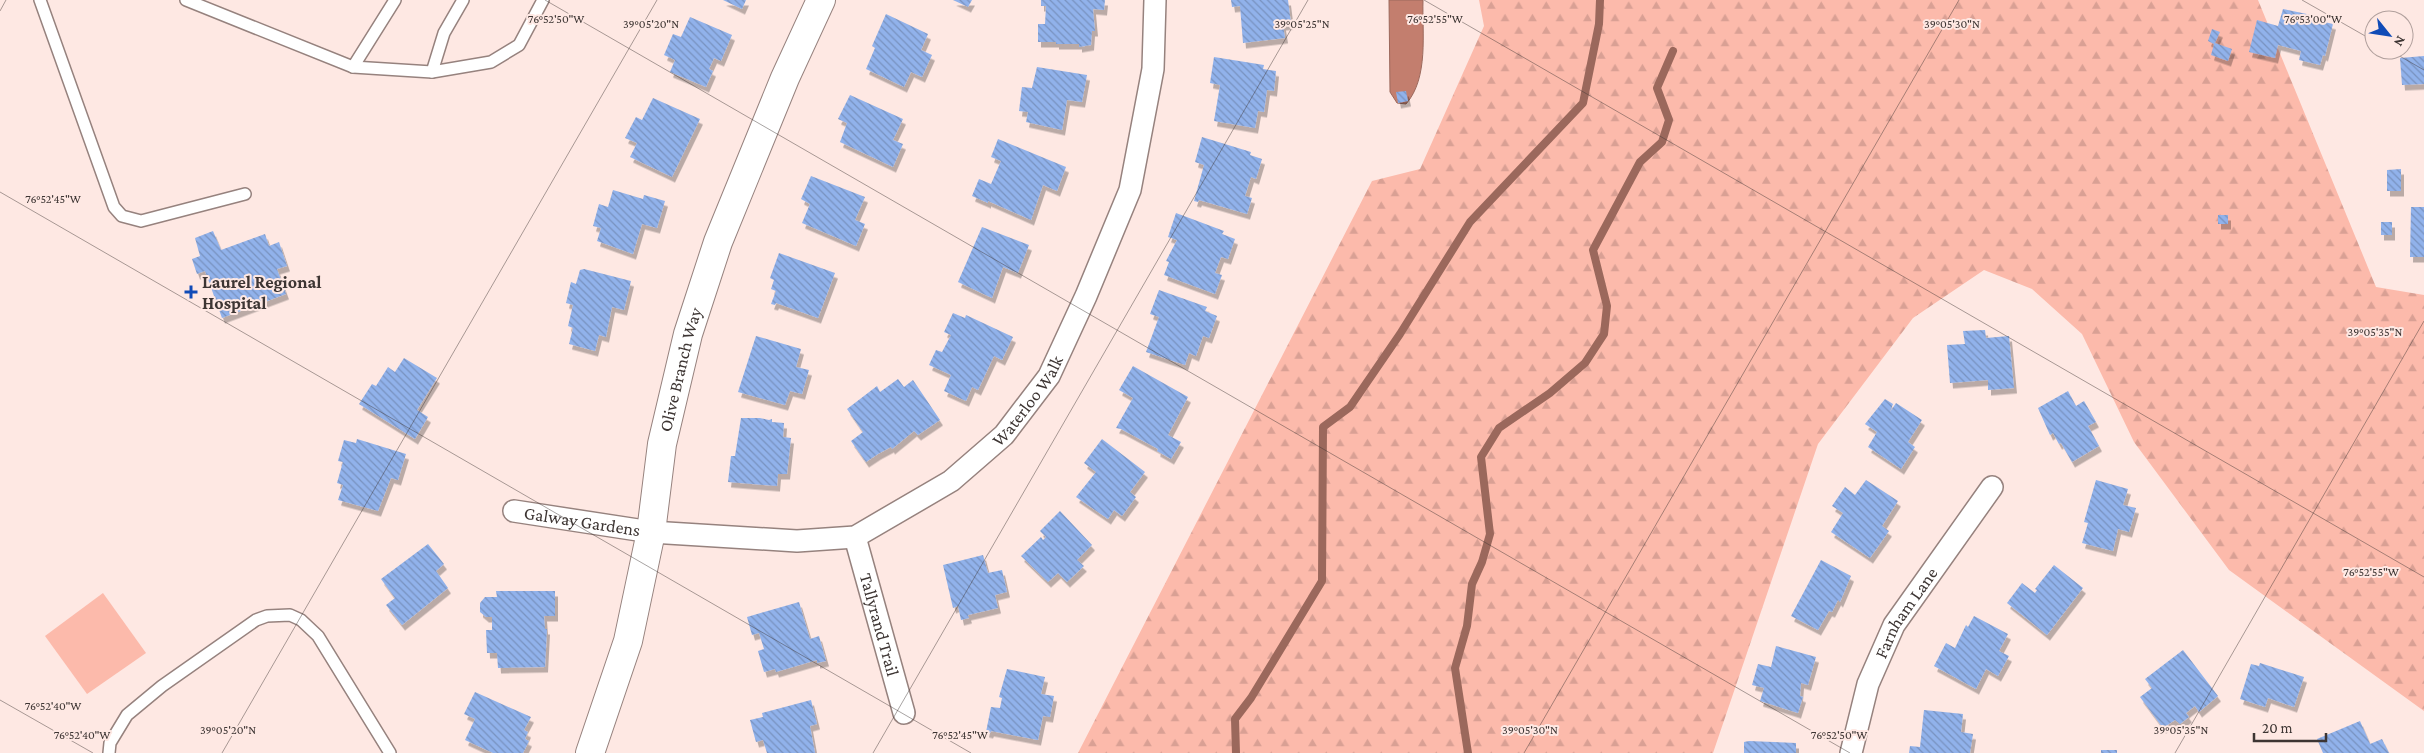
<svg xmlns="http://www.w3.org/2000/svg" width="2424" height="753" viewBox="0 0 2424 753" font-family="'Crimson Pro',serif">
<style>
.green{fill:#fcbaab}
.forest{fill:url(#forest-firs)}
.water{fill:#c37e6e;stroke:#9b685c}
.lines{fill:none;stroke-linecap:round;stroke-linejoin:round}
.stream{stroke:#9b685c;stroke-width:8}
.building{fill:url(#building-back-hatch);filter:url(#shadow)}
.lane-casing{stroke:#96827e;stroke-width:14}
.street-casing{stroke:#96827e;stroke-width:24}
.secondary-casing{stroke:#96827e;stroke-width:30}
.lane{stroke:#fff;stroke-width:11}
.street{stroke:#fff;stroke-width:21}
.secondary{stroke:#fff;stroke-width:28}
.ticks{fill:none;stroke:#3d3533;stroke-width:1;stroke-opacity:0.45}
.poi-dot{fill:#104bb7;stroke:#fee8e3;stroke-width:2}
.labels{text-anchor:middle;stroke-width:4;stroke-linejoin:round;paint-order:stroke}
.poi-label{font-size:18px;font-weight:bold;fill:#3d3533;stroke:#fee8e3;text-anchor:start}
.street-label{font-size:18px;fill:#3d3533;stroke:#fee8e3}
.ticks-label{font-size:12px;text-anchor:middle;fill:#3d3533;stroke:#fee8e3;stroke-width:4;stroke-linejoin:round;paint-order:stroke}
</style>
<defs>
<pattern id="forest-firs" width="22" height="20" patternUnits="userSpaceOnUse" patternTransform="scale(1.25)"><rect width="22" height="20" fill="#fcbaab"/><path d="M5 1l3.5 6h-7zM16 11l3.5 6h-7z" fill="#d9a094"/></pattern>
<pattern id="building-back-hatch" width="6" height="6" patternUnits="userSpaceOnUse" patternTransform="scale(1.25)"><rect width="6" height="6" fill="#91b2eb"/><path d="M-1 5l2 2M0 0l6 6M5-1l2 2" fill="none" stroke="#7892bf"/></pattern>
<filter id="shadow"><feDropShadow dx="3" dy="5.5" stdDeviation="0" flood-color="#0004"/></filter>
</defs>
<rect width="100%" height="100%" fill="#fee8e3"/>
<polygon class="green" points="103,593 146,653 87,694 45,636"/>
<polygon class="forest" points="1479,0 2258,0 2376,287 2424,295 2424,711 2229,570 2134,442 2082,334 2032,289 1984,270 1913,318 1818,444 1713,753 1078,753 1372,181 1420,169 1484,26"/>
<path class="water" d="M1389 0H1423C1422 32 1429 78 1406 104L1397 103 1390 92Z"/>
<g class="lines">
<g class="stream">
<polyline points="1236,753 1235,719 1251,698 1322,581 1323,427 1350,407 1400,334 1470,222 1583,103 1599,24 1600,0"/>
<polyline points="1468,753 1455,668 1467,626 1472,584 1482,562 1490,534 1481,457 1499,428 1550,393 1585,363 1604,334 1607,306 1593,250 1640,162 1662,142 1669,120 1657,88 1673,51"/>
</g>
</g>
<g class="building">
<polygon points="723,0 746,0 742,9"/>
<polygon points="953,0 972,0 968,7"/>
<polygon points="1041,0 1105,0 1104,10 1093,9 1095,31 1092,31 1091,45 1079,47 1079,44 1056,44 1056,42 1038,42 1038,24 1045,24 1046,6 1041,6"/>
<polygon points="1231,0 1288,0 1291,24 1283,25 1285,38 1243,43 1240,6 1232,7"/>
<polygon points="2283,9 2321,17 2320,21 2333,24 2325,56 2323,55 2320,65 2299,60 2301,51 2278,45 2275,58 2249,52 2257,20 2278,26"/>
<polygon points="886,14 928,34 921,50 932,55 922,77 911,72 904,87 866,69 875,48 872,46"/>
<polygon points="690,17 732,35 721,61 714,58 709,69 713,71 706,87 670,72 675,60 664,55 673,34 681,37"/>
<polygon points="2212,29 2220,32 2215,43 2232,49 2228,61 2211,55 2214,44 2208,41"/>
<polygon points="2424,56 2424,84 2402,85 2400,58"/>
<polygon points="1214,57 1264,65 1263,69 1276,71 1274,91 1267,90 1264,112 1258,111 1255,128 1214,121 1220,85 1210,83"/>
<polygon points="1037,67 1087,75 1082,102 1067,100 1062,130 1026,122 1028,112 1019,111 1022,87 1032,88"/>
<polygon points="1406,91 1408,101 1398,103 1396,92"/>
<polygon points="850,95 903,119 893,140 903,144 893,167 840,142 847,123 838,119"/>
<polygon points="653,98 700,119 672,177 630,157 637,143 625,138 636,117 642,120"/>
<polygon points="1202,137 1251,152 1250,155 1262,159 1256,179 1251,177 1245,196 1252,198 1247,214 1199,200 1198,202 1194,201 1204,165 1195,162"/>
<polygon points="998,139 1066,167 1057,191 1043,185 1031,220 988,201 988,203 972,196 979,179 991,184 1001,161 991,157"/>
<polygon points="2401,169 2401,191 2387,191 2387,170"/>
<polygon points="811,176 865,197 855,220 865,224 856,246 802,223 810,204 801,199"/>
<polygon points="613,190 643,199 644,195 665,201 657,228 642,224 633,254 597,241 601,228 593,226 599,204 608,207"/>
<polygon points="2411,207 2424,207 2424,257 2410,257"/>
<polygon points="1176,213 1224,231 1222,234 1235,239 1228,259 1221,257 1215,273 1222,275 1215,294 1164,275 1169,262 1166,261 1177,240 1168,237"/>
<rect x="2218" y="215" width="10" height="9"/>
<rect x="2381" y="222" width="11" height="13"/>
<polygon points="982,227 1029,245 1018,273 1003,267 992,298 958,282"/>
<polygon points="213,231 221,250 265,234 269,246 279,242 287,266 277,269 286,294 222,318 205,271 197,274 192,259 200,256 195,238"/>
<polygon points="779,253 835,273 818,318 776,303 775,305 771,304 776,291 771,289 774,280 770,278"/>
<polygon points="584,269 631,281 624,310 612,307 606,337 599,335 595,351 569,344 573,328 568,326 573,305 566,303 571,282 576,284 580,270"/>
<polygon points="1159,290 1207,307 1205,311 1217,316 1209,338 1203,336 1196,356 1189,353 1185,365 1146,352 1159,317 1150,314"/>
<polygon points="953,313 965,318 966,315 1013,337 1002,360 994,356 978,390 972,387 966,401 944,391 951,375 929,365 936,350 942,352 951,335 944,332"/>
<polygon points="1985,330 1986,338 2009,336 2014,388 1988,390 1988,380 1950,383 1947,345 1965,344 1963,331"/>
<polygon points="756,336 801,349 796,367 809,370 802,394 790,391 785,405 738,392"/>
<polygon points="404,358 437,378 417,410 428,417 415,439 359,404 372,384 376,386 388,367 395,372"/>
<polygon points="1133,366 1188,397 1168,435 1181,442 1171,459 1157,451 1158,449 1121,429 1116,428 1133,398 1119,390"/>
<polygon points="898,379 904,387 913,380 940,420 918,435 914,431 892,449 891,447 878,454 866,462 851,441 863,432 847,409 877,386 880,392"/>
<polygon points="2068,391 2076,406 2084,401 2096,422 2088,426 2099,446 2072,462 2061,443 2059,444 2053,433 2050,435 2038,408"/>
<polygon points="1885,399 1893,404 1890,412 1896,403 1922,420 1908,442 1915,447 1901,469 1868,447 1877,432 1865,424"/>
<polygon points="741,418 760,418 769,420 772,419 772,422 784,423 783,437 791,438 787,474 778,474 777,486 728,482 731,456 735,456"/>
<polygon points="357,439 406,454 398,480 391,478 378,511 338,500 343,485 337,483 343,462 338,461 344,440 356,443"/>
<polygon points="1102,439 1145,472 1130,492 1136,497 1122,516 1114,510 1108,519 1076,497 1096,472 1084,463"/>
<polygon points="1866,480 1898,501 1882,526 1889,531 1870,558 1831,532 1843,513 1832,506 1845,487 1855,495"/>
<polygon points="2096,480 2128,489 2123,505 2136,508 2129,532 2118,529 2113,551 2082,543 2088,523 2084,522"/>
<polygon points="1060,511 1092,545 1077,560 1084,566 1067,582 1058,573 1048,582 1021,556 1041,537 1043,540 1046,537 1040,531"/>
<polygon points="428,544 444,564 436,571 448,588 402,625 386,605 395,598 381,579"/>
<polygon points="983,555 988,573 1002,570 1007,592 995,595 998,608 968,615 969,618 961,620 958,606 953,608 943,565"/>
<polygon points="1821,560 1851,576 1840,602 1838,600 1832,612 1829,611 1818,630 1791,616"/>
<polygon points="2054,565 2083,588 2047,635 2007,603 2022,583 2035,593 2037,590 2035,589"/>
<polygon points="496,591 555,591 555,616 544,616 545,629 547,629 545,667 498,668 497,653 487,653 486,630 492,630 492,617 486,617 480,612 480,603 485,597 497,597"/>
<polygon points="799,602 810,639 819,636 826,661 817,663 817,660 776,672 775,669 764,672 758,651 764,649 759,633 752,635 747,617"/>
<polygon points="1974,616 2008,634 1999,651 2009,656 1998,676 1986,669 1976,689 1934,666 1946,643 1955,648 1966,625 1968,627"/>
<polygon points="1776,646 1816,657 1808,685 1801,683 1800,696 1803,697 1798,713 1760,701 1764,688 1752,685 1758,664 1771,667"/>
<polygon points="2183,650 2218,696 2199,712 2195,706 2186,713 2189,717 2180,724 2175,720 2163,728 2140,697 2152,688 2145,679"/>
<polygon points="2260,663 2304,677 2294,707 2268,698 2265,707 2240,699 2251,664 2259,666"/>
<polygon points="1007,669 1045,677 1041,694 1054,696 1050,717 1043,716 1038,740 991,731 990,733 986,732 991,707 1000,708 1002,698 999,697"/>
<polygon points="475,692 531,717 524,730 528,732 525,739 529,741 523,753 493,753 465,740 475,719 464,714"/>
<polygon points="811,700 817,724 810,726 815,753 767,753 763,740 756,742 750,720 763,717 762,713"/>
<polygon points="1924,710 1963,714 1961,732 1973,734 1970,753 1909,753 1910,746 1920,747"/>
<polygon points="2360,721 2370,744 2382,739 2389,753 2323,753 2317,739"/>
<polygon points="1749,741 1796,743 1796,753 1744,753 1744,742"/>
<rect x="2101" y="750" width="16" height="3"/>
</g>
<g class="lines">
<defs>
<g id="lane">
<polyline points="40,0 114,207 122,216 141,221 245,194"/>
<polyline points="186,0 353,67 432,72 491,62 519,45 543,0"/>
<polyline points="353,67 395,0"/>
<polyline points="432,72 444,33 463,0"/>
<polyline points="109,753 110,743 127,715 162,686 256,620 267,616 290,615 301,620 318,636 390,753"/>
</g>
<g id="street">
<path id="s1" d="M514 511 651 532 797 541 855 537 951 481 1004 435 1049 376 1086 296 1130 190 1153 69 1155 0"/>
<path id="s2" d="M855 537 904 713"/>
<path id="s3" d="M1851 753 1868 684 1894 625 1992 487"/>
</g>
<g id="secondary">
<path id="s4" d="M590 753 628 641 651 532 662 444 688 334 718 242 785 78 821 0"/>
</g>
</defs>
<use href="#lane" class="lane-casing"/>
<use href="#street" class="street-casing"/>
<use href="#secondary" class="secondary-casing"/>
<use href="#lane" class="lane"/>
<use href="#street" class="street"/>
<use href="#secondary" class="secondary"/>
</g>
<path class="ticks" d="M545 0 1850 753M1424 0 2424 577M2302 0 2374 41M0 11 6 0M2389 50 2424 70M0 192 971 753M0 700 93 753M222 753 657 0M873 753 1308 0M1524 753 1959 0M2175 753 2424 321"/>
<path class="poi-dot" d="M188.5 284.5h5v5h5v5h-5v5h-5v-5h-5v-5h5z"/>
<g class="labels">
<g class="poi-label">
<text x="202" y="288">Laurel Regional<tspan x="202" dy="21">Hospital</tspan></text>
</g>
<g class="street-label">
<text dy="6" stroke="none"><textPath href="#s4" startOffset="395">Olive Branch Way</textPath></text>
<text dy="6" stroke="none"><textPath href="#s1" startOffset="566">Waterloo Walk</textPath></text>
<text dy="6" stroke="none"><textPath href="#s1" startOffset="69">Galway Gardens</textPath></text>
<text dy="6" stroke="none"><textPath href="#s3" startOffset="152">Farnham Lane</textPath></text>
<text dy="6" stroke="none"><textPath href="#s2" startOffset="91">Tallyrand Trail</textPath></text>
</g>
</g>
<g class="ticks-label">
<text x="2313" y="23">76°53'00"W</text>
<text x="556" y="23">76°52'50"W</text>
<text x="1435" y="23">76°52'55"W</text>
<text x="651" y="28">39°05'20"N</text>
<text x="1302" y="28">39°05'25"N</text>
<text x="1952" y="28">39°05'30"N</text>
<text x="53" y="203">76°52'45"W</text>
<text x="2375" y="336">39°05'35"N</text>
<text x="2371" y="576">76°52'55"W</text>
<text x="53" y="710">76°52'40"W</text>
<text x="228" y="734">39°05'20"N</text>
<text x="1530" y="734">39°05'30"N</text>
<text x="2181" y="734">39°05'35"N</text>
<text x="82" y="739">76°52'40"W</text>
<text x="960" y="739">76°52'45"W</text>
<text x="1839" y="739">76°52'50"W</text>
</g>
<g transform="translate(2389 35) rotate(120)"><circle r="24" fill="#fee8e3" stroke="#b1a09d"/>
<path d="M0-4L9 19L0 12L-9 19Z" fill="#104bb7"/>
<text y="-8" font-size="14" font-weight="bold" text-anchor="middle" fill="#3d3533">N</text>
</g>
<path d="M2254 733v8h72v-8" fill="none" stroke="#3d3533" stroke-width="2.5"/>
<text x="2262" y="733" font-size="15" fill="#3d3533" stroke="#fee8e3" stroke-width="4" paint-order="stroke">20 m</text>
</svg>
